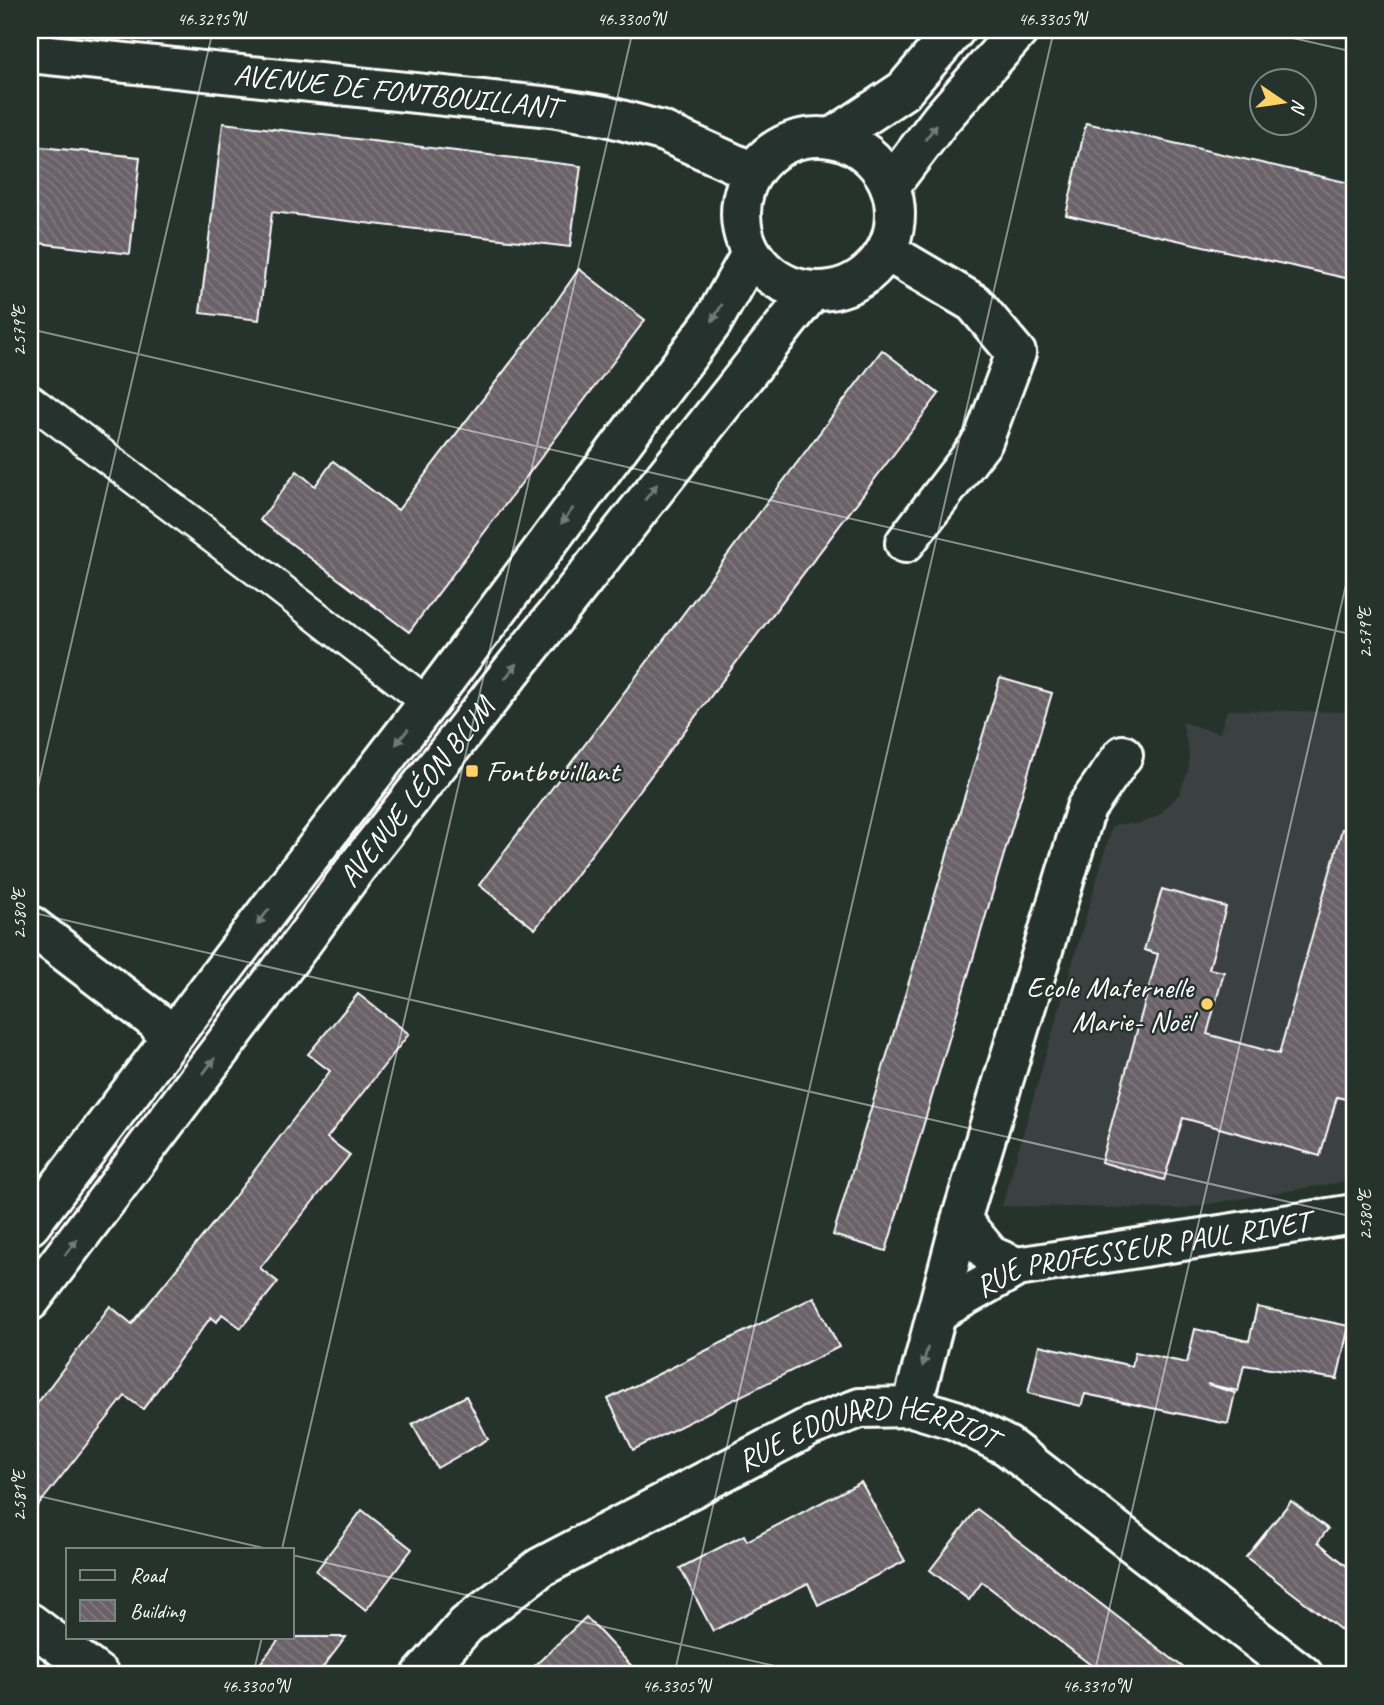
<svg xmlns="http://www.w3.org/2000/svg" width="1384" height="1705" viewBox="0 0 1384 1705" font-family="Caveat,sans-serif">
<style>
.built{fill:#3a413f}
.building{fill:url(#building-back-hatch);stroke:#fff;stroke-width:2}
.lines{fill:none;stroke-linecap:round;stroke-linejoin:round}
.pedestrian-casing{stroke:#fff;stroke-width:35}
.minor-casing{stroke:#fff;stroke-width:44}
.secondary-casing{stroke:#fff;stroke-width:44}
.pedestrian{stroke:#26332d;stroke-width:30}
.minor{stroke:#26332d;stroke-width:38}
.secondary{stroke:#26332d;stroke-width:38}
.oneway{fill:#727a76}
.ticks{fill:none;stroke:#fff;stroke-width:2;stroke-opacity:0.45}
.poi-dot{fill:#ffd166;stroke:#26332d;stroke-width:2.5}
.labels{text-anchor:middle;stroke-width:5;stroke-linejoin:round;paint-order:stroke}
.street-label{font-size:30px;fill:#fff;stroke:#26332d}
.poi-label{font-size:30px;fill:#fff;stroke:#26332d;text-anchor:start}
.neatline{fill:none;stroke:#fff;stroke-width:2.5}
.ticks-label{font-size:18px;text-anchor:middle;fill:#fff}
</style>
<defs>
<pattern id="building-back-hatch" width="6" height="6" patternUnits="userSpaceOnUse" patternTransform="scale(1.75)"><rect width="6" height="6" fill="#6a6268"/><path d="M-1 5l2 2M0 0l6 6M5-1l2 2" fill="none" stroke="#807a7f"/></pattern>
</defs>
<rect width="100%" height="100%" fill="#26332d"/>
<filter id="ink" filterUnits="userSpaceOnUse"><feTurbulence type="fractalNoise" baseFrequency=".0143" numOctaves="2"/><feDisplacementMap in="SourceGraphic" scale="14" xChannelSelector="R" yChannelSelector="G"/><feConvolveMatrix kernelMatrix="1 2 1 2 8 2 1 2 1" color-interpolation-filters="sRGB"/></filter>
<g filter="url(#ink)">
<polygon class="built" points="1227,710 1354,712 1354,1180 1179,1209 1002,1206 1112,827 1117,824 1139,824 1158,816 1179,794 1189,768 1189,752 1182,722 1220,733"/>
<g class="building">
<polygon points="223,123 581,166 570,247 272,212 259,320 200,313"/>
<polygon points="1086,123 1354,184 1354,280 1066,215"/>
<polygon points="30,146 140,157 130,254 30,242"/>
<polygon points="579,269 645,320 409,632 260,520 297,471 315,486 333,461 398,510 544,319"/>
<polygon points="882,350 939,394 535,929 479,885"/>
<polygon points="1000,678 1052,693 886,1251 833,1235"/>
<polygon points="1342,829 1354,831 1354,1101 1337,1097 1320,1156 1183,1118 1164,1180 1101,1162 1158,954 1144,950 1162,889 1226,907 1209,969 1224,972 1207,1034 1279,1054"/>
<polygon points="358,994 409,1034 327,1138 350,1155 260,1268 278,1282 241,1328 222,1314 217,1322 211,1317 143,1409 125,1396 30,1516 30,1413 110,1306 132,1324 232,1200 330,1071 308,1054"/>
<polygon points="814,1297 839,1347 633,1450 608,1399"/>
<polygon points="1257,1307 1349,1326 1337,1379 1244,1365 1238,1391 1207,1384 1235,1393 1228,1424 1085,1394 1081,1406 1028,1393 1039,1345 1132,1366 1135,1352 1187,1363 1195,1329 1249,1341"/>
<polygon points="466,1396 488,1439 437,1468 412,1424"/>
<polygon points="861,1482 905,1561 818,1605 808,1583 713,1631 680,1568 744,1535 747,1541"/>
<polygon points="1291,1501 1328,1529 1318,1542 1354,1572 1354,1640 1246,1557"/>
<polygon points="977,1509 1045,1561 1193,1675 1104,1675 982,1582 969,1600 930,1570"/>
<polygon points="362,1510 412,1549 366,1610 316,1571"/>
<polygon points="586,1617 640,1675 525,1675"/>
<polygon points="281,1637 346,1637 317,1675 251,1675"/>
</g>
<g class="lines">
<defs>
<polyline id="pedestrian" points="30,400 272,582 428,703"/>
<g id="minor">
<path id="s1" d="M30 53 551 107 606 116 662 131 753 172"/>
<polyline points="886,251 974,303 1016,353 983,441 905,543"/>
<polyline points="30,925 157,1022 169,1040"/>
<polyline points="961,1220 991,1256 1017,1267"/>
<path id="s2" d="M937 1312 1017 1267 1354 1214"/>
<polyline points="912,1407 961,1220 1086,808 1123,755"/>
<polyline points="30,1623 99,1675"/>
<path id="s3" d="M422 1675 466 1625 541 1567 811 1426 860 1408 912 1407 955 1420 1007 1446 1303 1675"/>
</g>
<g id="secondary">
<circle cx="818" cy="214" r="77"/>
<polyline points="832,138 904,90 955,30"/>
<polyline points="890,186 941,119 1019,30"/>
<polyline points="30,1225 280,895 428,703 712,323 751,254"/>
<path id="s4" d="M30 1301 303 941 356 868 811 292"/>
</g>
</defs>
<use href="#pedestrian" class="pedestrian-casing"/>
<use href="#minor" class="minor-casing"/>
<use href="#secondary" class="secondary-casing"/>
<use href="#pedestrian" class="pedestrian"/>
<use href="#minor" class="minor"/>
<use href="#secondary" class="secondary"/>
</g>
<defs><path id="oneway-solid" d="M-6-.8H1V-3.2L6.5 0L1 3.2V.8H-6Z" transform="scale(1.75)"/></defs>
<g class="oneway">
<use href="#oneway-solid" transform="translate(931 132) rotate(-53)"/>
<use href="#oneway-solid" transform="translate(717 313) rotate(120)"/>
<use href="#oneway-solid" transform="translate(651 492) rotate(-52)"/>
<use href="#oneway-solid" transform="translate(567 516) rotate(127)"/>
<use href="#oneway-solid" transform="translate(511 671) rotate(-52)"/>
<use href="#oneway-solid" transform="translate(402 737) rotate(128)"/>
<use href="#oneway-solid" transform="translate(263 917) rotate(127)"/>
<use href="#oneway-solid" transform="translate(209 1066) rotate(-53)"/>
<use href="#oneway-solid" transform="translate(71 1247) rotate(-53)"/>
<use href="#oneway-solid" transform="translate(925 1357) rotate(105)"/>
</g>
</g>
<path class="ticks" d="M1258 30 1354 52M30 329 1354 635M30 822 213 30M30 912 1354 1217M30 1494 268 1549M282 1549 633 30M292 1555 814 1675M253 1675 262 1637M674 1675 1054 30M1094 1675 1354 550"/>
<g class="poi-dot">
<rect x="465" y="764" width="14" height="14" rx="3.5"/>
<circle cx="1207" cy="1004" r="7"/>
</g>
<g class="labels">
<g class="street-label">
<text dy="10" stroke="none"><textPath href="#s1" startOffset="368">AVENUE DE FONTBOUILLANT</textPath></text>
<text dy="10" stroke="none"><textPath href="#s4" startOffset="639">AVENUE LÉON BLUM</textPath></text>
<text dy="10" stroke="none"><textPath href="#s2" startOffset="217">RUE PROFESSEUR PAUL RIVET</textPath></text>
<text dy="10" stroke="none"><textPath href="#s3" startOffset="523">RUE EDOUARD HERRIOT</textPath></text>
</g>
<g class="poi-label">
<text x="486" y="781">Fontbouillant</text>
<text x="1193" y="997" text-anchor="end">Ecole Maternelle<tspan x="1193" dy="34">Marie- Noël</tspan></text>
</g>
</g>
<rect width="1384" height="1705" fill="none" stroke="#26332d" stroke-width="77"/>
<rect x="66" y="1548" width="228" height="91" fill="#26332d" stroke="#7d8581" stroke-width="2"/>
<rect x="80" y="1570" width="35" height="10" fill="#26332d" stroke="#7d8581" stroke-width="2"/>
<text x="130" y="1582" font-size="21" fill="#ffffff">Road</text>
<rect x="80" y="1600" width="35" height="21" fill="url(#building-back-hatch)" stroke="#7d8581" stroke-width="2"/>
<text x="130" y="1618" font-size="21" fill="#ffffff">Building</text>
<g transform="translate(1283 102) rotate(103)"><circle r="33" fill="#26332d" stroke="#7d8581" stroke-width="2"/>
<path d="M0-5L12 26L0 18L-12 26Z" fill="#ffd166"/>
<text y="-10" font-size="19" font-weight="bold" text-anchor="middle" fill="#ffffff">N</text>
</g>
<rect x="38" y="38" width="1308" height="1628" class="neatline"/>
<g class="ticks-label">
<text x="211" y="25">46.3295°N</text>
<text x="631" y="25">46.3300°N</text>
<text x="1052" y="25">46.3305°N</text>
<text transform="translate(19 331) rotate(-90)" y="6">2.579°E</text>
<text transform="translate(1365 633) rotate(-90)" y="6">2.579°E</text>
<text transform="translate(19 914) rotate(-90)" y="6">2.580°E</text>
<text transform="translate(1365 1215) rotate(-90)" y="6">2.580°E</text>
<text transform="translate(19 1496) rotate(-90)" y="6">2.581°E</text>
<text x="255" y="1692">46.3300°N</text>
<text x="676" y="1692">46.3305°N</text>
<text x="1096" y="1692">46.3310°N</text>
</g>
</svg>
